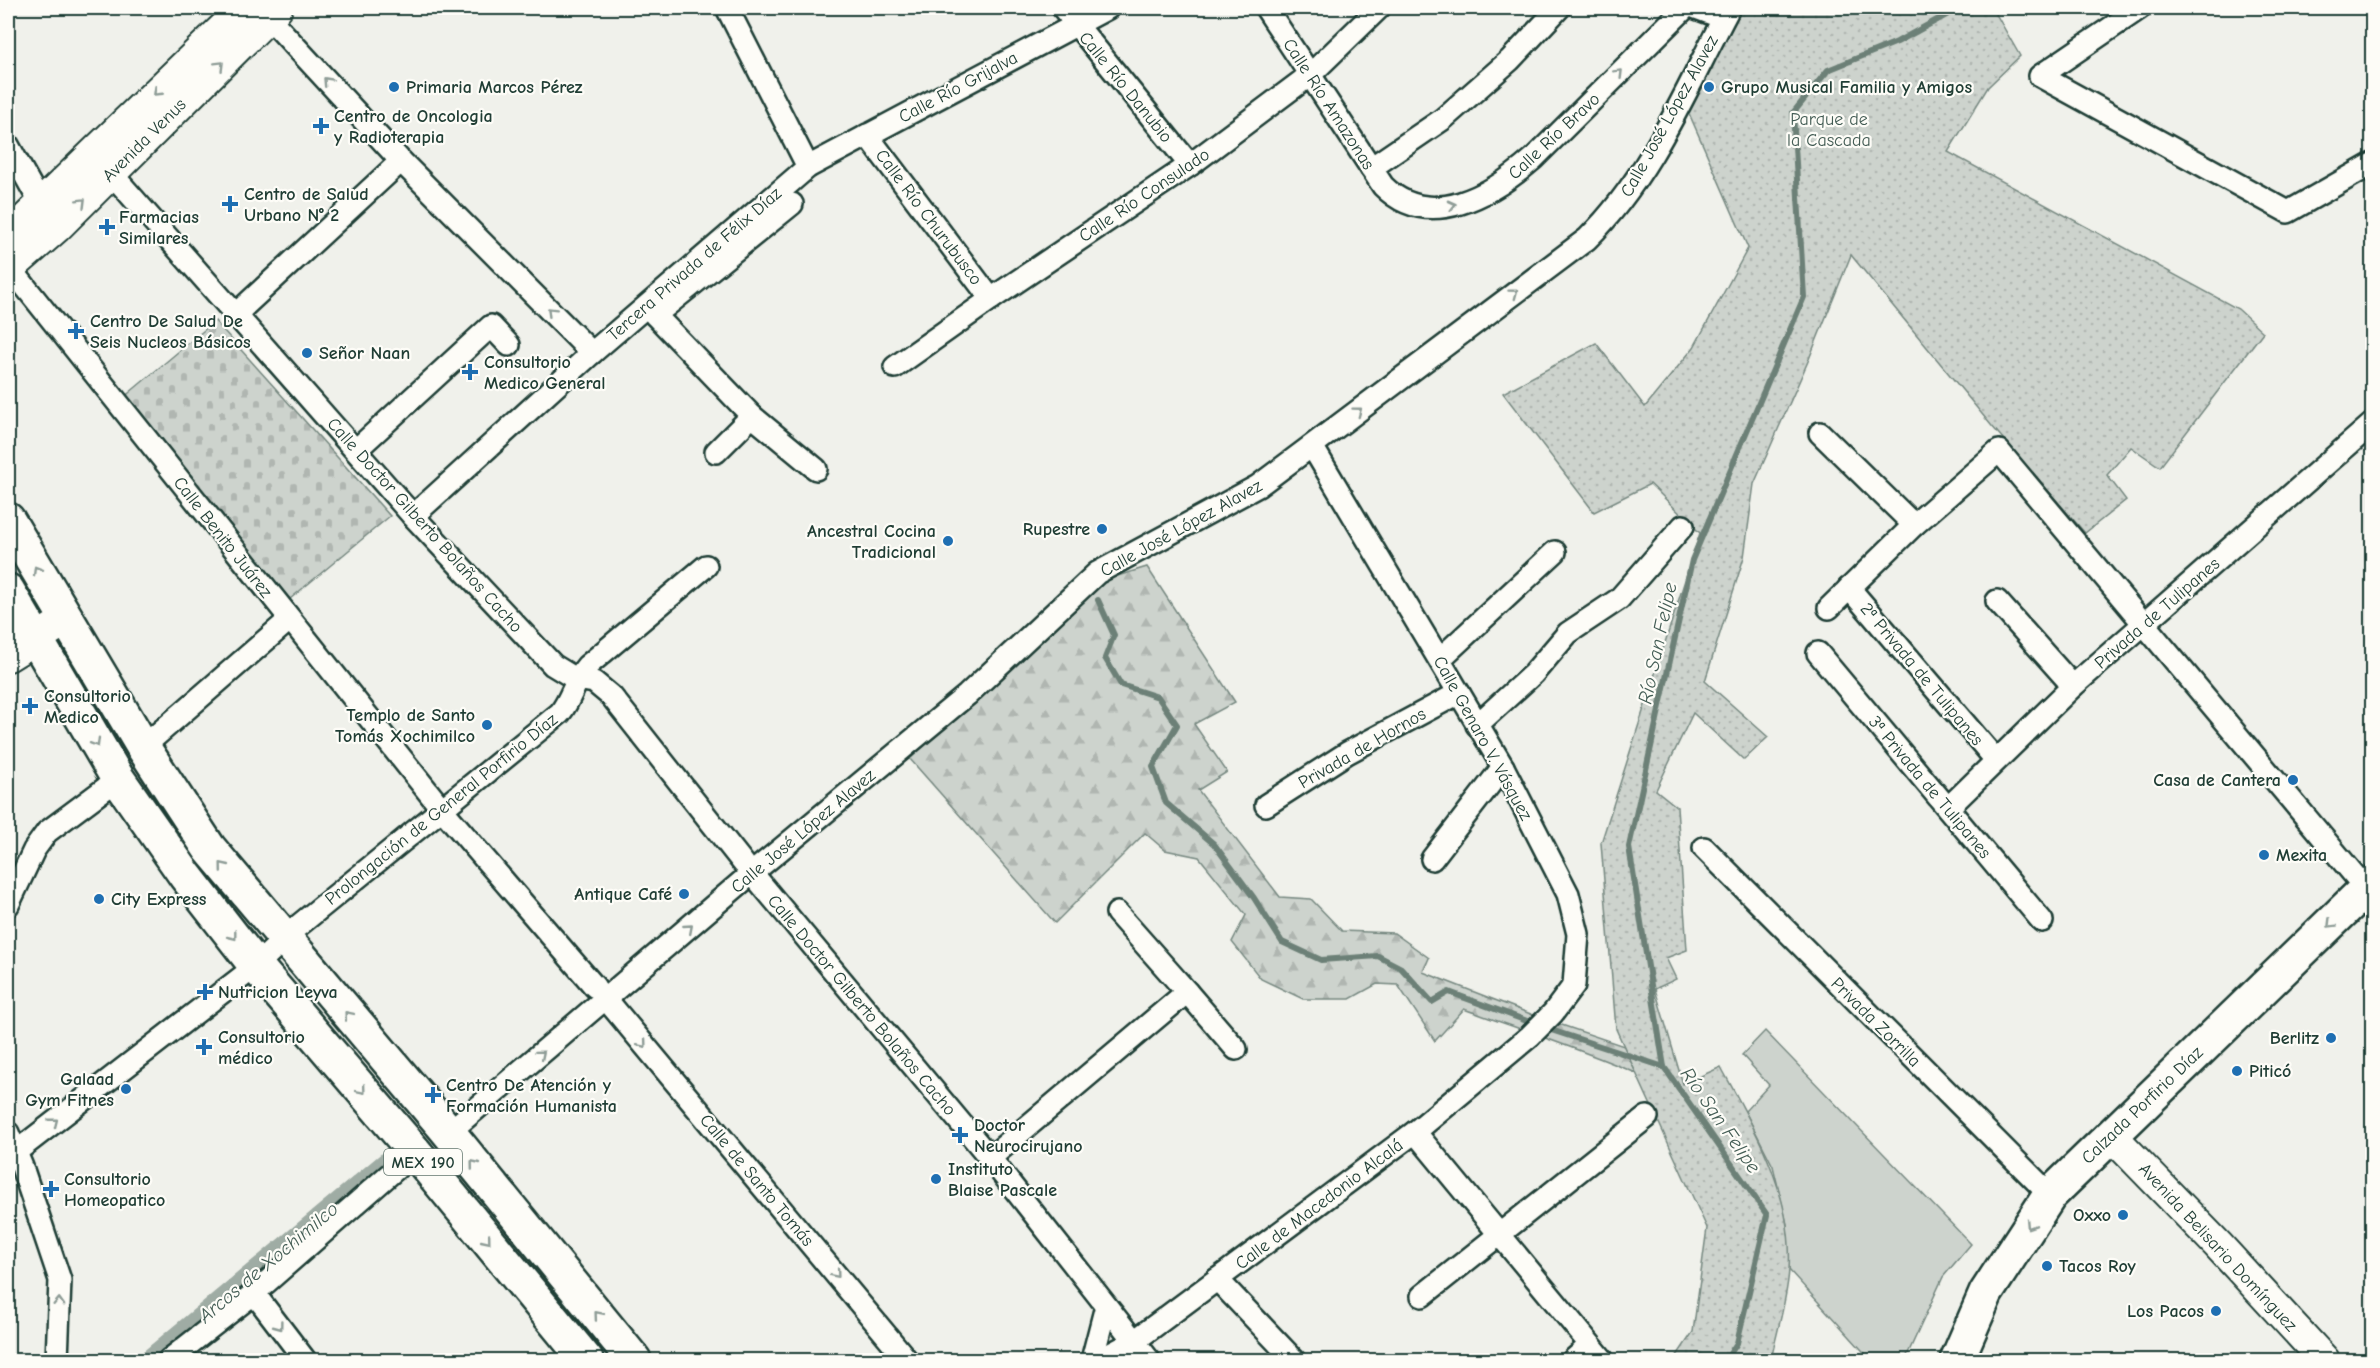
<svg xmlns="http://www.w3.org/2000/svg" width="2380" height="1368" viewBox="0 0 2380 1368" font-family="'Comic Neue',sans-serif">
<style>
.grass{fill:#cdd3cd;stroke:#768880;stroke-width:1.5}
.forest{fill:url(#forest-firs);stroke:#768880;stroke-width:1.5}
.cemetery{fill:url(#cemetery-stones);stroke:#768880;stroke-width:1.5}
.park{fill:url(#park-dots);stroke:#768880;stroke-width:1.5}
.lines{fill:none;stroke-linecap:round;stroke-linejoin:round}
.stream{stroke:#6c8077;stroke-width:6}
.canal{stroke:#9faca4;stroke-width:21}
.street-casing{stroke:#1f3d34;stroke-width:26}
.secondary-casing{stroke:#1f3d34;stroke-width:34}
.primary-casing{stroke:#1f3d34;stroke-width:38}
.street{stroke:#fdfcf7;stroke-width:21}
.secondary{stroke:#fdfcf7;stroke-width:30}
.primary{stroke:#fdfcf7;stroke-width:33}
.oneway{stroke:#8e9c96}
.poi-dot{fill:#1f6fb2;stroke:#fdfcf7;stroke-width:2}
.labels{text-anchor:middle;stroke-width:4.5;stroke-linejoin:round;paint-order:stroke}
.shield{fill:#fdfcf7;stroke:#62766e;stroke-width:1.5}
.shield-label{font-size:16px;font-weight:bold;fill:#1f3d34}
.poi-label{font-size:18px;font-weight:bold;fill:#1f3d34;stroke:#fdfcf7;text-anchor:start}
.street-label{font-size:18px;fill:#1f3d34;stroke:#fdfcf7}
.park-label{font-size:18px;fill:#425b53;stroke:#fdfcf7}
.water-label{font-size:20px;font-style:italic;fill:#455e56;stroke:#fdfcf7}
</style>
<defs>
<pattern id="forest-firs" width="22" height="20" patternUnits="userSpaceOnUse" patternTransform="scale(1.5)"><rect width="22" height="20" fill="#cdd3cd"/><path d="M5 1l3.5 6h-7zM16 11l3.5 6h-7z" fill="#b0b6b1"/></pattern>
<pattern id="cemetery-stones" width="16" height="16" patternUnits="userSpaceOnUse" patternTransform="scale(1.5)"><rect width="16" height="16" fill="#cdd3cd"/><path d="M2 7V4a2 2 0 0 1 4 0v3zM10 15v-3a2 2 0 0 1 4 0v3z" fill="#b0b6b1"/></pattern>
<pattern id="park-dots" width="8" height="8" patternUnits="userSpaceOnUse" patternTransform="scale(1.5)"><rect width="8" height="8" fill="#cdd3cd"/><path d="M2 2h.1M6 6h.1" fill="none" stroke="#b0b6b1" stroke-width="1.8" stroke-linecap="round"/></pattern>
</defs>
<rect width="100%" height="100%" fill="#f0f1eb"/>
<filter id="ink" filterUnits="userSpaceOnUse"><feTurbulence type="fractalNoise" baseFrequency=".0167" numOctaves="2"/><feDisplacementMap in="SourceGraphic" scale="12" xChannelSelector="R" yChannelSelector="G"/><feConvolveMatrix kernelMatrix="1 2 1 2 8 2 1 2 1" color-interpolation-filters="sRGB"/></filter>
<g filter="url(#ink)">
<polygon class="grass" points="1765,1031 1971,1244 1943,1277 1905,1360 1871,1360 1789,1270 1787,1224 1773,1166 1745,1111 1769,1085 1742,1055"/>
<path class="forest" d="M1147 567 1235 702 1194 724 1227 772 1198 790 1280 897 1311 899 1342 931 1394 933 1429 958 1423 972 1541 1018 1624 1046 1636 1073C1580 1049 1522 1030 1464 1009L1435 1041 1398 985 1377 984 1350 999H1303L1261 979 1232 942 1246 915 1199 857 1165 850 1145 833 1055 923 910 759 990 685 1088 585Z"/>
<polygon class="cemetery" points="215,321 390,516 290,599 123,398"/>
<path class="park" d="M1743 8H2004L1996 14 2020 56 1988 87 1948 152 2238 309 2263 332 2160 467 2131 447 2107 475 2126 500 2085 533 1991 425 1851 255 1809 359 1754 484 1744 557 1705 681 1768 737 1744 760 1693 713 1656 790 1677 807 1687 950 1666 958 1676 979 1655 989 1683 1084 1721 1067C1755 1130 1794 1195 1789 1270 1787 1300 1777 1331 1771 1360H1674L1693 1332 1707 1228 1616 1029 1601 843 1700 533 1650 484 1594 512 1503 393 1596 343 1645 407 1694 347 1748 248 1688 111Z"/>
<g class="lines">
<g class="stream">
<polyline points="1098,600 1114,635 1105,658 1121,685 1158,697 1177,725 1153,767 1166,803 1214,844 1254,898 1282,942 1321,960 1378,956 1401,968 1432,1002 1449,992 1535,1024"/>
<polyline points="1545,1028 1664,1067"/>
<polyline points="1726,1360 1737,1343 1767,1215 1664,1067 1629,847 1692,560 1804,297 1793,113 1828,70 1897,42 1959,8"/>
</g>
<polyline class="canal" points="149,1360 386,1163"/>
<defs>
<g id="street">
<polyline points="260,8 401,161 592,353"/>
<polyline points="727,8 808,167"/>
<polyline points="1063,8 1190,165"/>
<path d="M1266 8 1383 186C1429 232 1492 195 1533 159L1685 8"/>
<polyline points="1696,8 1723,18"/>
<polyline points="2140,8 2040,76 2288,212 2372,164"/>
<polyline points="867,135 991,299"/>
<polyline points="8,145 47,215"/>
<polyline points="1371,168 1443,119 1510,60 1559,8"/>
<polyline points="111,173 413,516 553,665 576,679 594,682 612,697 744,864"/>
<polyline points="8,265 441,808 595,987"/>
<polyline points="236,314 401,161"/>
<polyline points="655,315 792,204"/>
<polyline points="655,315 752,416 716,452"/>
<polyline points="895,367 991,299 1190,165 1310,75 1379,8"/>
<polyline points="752,416 816,469"/>
<polyline points="1820,433 1914,525"/>
<polyline points="356,450 491,326 509,345"/>
<polyline points="413,516 592,353 808,167 1108,8"/>
<polyline points="1849,588 1996,760"/>
<polyline points="1997,601 2073,686"/>
<polyline points="1829,608 1914,525 1999,451 2366,889"/>
<polyline points="1818,653 2042,921"/>
<polyline points="1440,659 1555,552"/>
<polyline points="1477,725 1533,674 1568,633 1619,599 1683,526"/>
<polyline points="143,747 289,620"/>
<polyline points="1266,805 1347,753 1459,693"/>
<polyline points="1948,808 2073,686 2372,424"/>
<polyline points="1704,848 2050,1195"/>
<polyline points="1432,859 1503,767"/>
<polyline points="752,873 990,1158 1149,1360"/>
<polyline points="8,905 34,850 47,832 118,779"/>
<path d="M298 926 560 713C572 698 574 681 587 666L706 566"/>
<polyline points="1187,992 1236,1049"/>
<polyline points="606,999 907,1360"/>
<polyline points="1415,1132 1603,1360"/>
<polyline points="8,1133 22,1167 60,1280 57,1360"/>
<path d="M448 1133 752 873 967 695 1097 573 1258 486 1587 239C1652 175 1687 87 1729 8"/>
<polyline points="8,1158 256,966 284,939"/>
<polyline points="990,1158 1187,992 1117,913"/>
<polyline points="1217,1279 1294,1360"/>
<polyline points="252,1295 260,1301 305,1360"/>
<polyline points="1422,1296 1647,1117"/>
<polyline points="169,1360 252,1295 415,1152"/>
<polyline points="1092,1360 1106,1306"/>
<polyline points="1099,1360 1133,1342 1415,1132 1530,1036 1553,1013 1574,985 1578,934 1568,894 1503,767 1312,446"/>
<polyline points="1573,1360 1590,1345"/>
</g>
<g id="secondary">
<polyline points="8,236 244,8"/>
<polyline points="8,270 56,228 277,8"/>
<polyline points="8,656 66,620"/>
<polyline points="2111,1135 2218,1245 2324,1360"/>
</g>
<g id="primary">
<polyline points="8,520 143,747 209,848 445,1128 634,1360"/>
<polyline points="8,591 118,779 185,875 256,966 415,1152 586,1360"/>
<polyline points="1957,1360 1986,1293 2050,1195 2372,883"/>
</g>
</defs>
<use href="#street" class="street-casing"/>
<use href="#secondary" class="secondary-casing"/>
<use href="#primary" class="primary-casing"/>
<use href="#street" class="street"/>
<use href="#secondary" class="secondary"/>
<use href="#primary" class="primary"/>
</g>
<defs><path id="oneway-chevron" d="M-2-3.5L2.5 0L-2 3.5" fill="none" stroke-width="1.6" stroke-linecap="round" stroke-linejoin="round" transform="scale(1.5)"/></defs>
<g class="oneway">
<use href="#oneway-chevron" transform="translate(220 65) rotate(-45)"/>
<use href="#oneway-chevron" transform="translate(1619 73) rotate(-45)"/>
<use href="#oneway-chevron" transform="translate(327 81) rotate(-133)"/>
<use href="#oneway-chevron" transform="translate(157 92) rotate(136)"/>
<use href="#oneway-chevron" transform="translate(82 202) rotate(-45)"/>
<use href="#oneway-chevron" transform="translate(1452 205) rotate(-14)"/>
<use href="#oneway-chevron" transform="translate(1514 293) rotate(-37)"/>
<use href="#oneway-chevron" transform="translate(551 311) rotate(-135)"/>
<use href="#oneway-chevron" transform="translate(1358 411) rotate(-37)"/>
<use href="#oneway-chevron" transform="translate(37 570) rotate(-121)"/>
<use href="#oneway-chevron" transform="translate(96 743) rotate(59)"/>
<use href="#oneway-chevron" transform="translate(223 866) rotate(-129)"/>
<use href="#oneway-chevron" transform="translate(2331 924) rotate(135)"/>
<use href="#oneway-chevron" transform="translate(689 928) rotate(-41)"/>
<use href="#oneway-chevron" transform="translate(233 936) rotate(52)"/>
<use href="#oneway-chevron" transform="translate(348 1015) rotate(-130)"/>
<use href="#oneway-chevron" transform="translate(643 1044) rotate(50)"/>
<use href="#oneway-chevron" transform="translate(541 1054) rotate(-40)"/>
<use href="#oneway-chevron" transform="translate(362 1090) rotate(50)"/>
<use href="#oneway-chevron" transform="translate(54 1122) rotate(-38)"/>
<use href="#oneway-chevron" transform="translate(474 1164) rotate(-129)"/>
<use href="#oneway-chevron" transform="translate(2030 1225) rotate(123)"/>
<use href="#oneway-chevron" transform="translate(487 1240) rotate(51)"/>
<use href="#oneway-chevron" transform="translate(836 1274) rotate(50)"/>
<use href="#oneway-chevron" transform="translate(59 1302) rotate(-88)"/>
<use href="#oneway-chevron" transform="translate(598 1315) rotate(-130)"/>
<use href="#oneway-chevron" transform="translate(279 1326) rotate(53)"/>
</g>
</g>
<g class="poi-dot">
<circle cx="394" cy="87" r="6"/>
<circle cx="1709" cy="87" r="6"/>
<path d="M318 117h6v6h6v6h-6v6h-6v-6h-6v-6h6z"/>
<path d="M227 195h6v6h6v6h-6v6h-6v-6h-6v-6h6z"/>
<path d="M104 218h6v6h6v6h-6v6h-6v-6h-6v-6h6z"/>
<path d="M73 322h6v6h6v6h-6v6h-6v-6h-6v-6h6z"/>
<circle cx="307" cy="353" r="6"/>
<path d="M467 363h6v6h6v6h-6v6h-6v-6h-6v-6h6z"/>
<circle cx="1102" cy="529" r="6"/>
<circle cx="948" cy="541" r="6"/>
<path d="M27 697h6v6h6v6h-6v6h-6v-6h-6v-6h6z"/>
<circle cx="487" cy="725" r="6"/>
<circle cx="2293" cy="780" r="6"/>
<circle cx="2264" cy="855" r="6"/>
<circle cx="684" cy="894" r="6"/>
<circle cx="99" cy="899" r="6"/>
<path d="M202 983h6v6h6v6h-6v6h-6v-6h-6v-6h6z"/>
<circle cx="2331" cy="1038" r="6"/>
<path d="M201 1038h6v6h6v6h-6v6h-6v-6h-6v-6h6z"/>
<circle cx="2237" cy="1071" r="6"/>
<circle cx="126" cy="1089" r="6"/>
<path d="M430 1086h6v6h6v6h-6v6h-6v-6h-6v-6h6z"/>
<path d="M957 1126h6v6h6v6h-6v6h-6v-6h-6v-6h6z"/>
<circle cx="936" cy="1179" r="6"/>
<path d="M48 1180h6v6h6v6h-6v6h-6v-6h-6v-6h6z"/>
<circle cx="2123" cy="1215" r="6"/>
<circle cx="2047" cy="1266" r="6"/>
<circle cx="2216" cy="1311" r="6"/>
</g>
<g class="labels">
<rect class="shield" x="384" y="1149" width="78" height="26" rx="4.5"/>
<g class="shield-label">
<text x="423" y="1168">MEX 190</text>
</g>
<g class="poi-label">
<text x="406" y="93">Primaria Marcos Pérez</text>
<text x="1721" y="93">Grupo Musical Familia y Amigos</text>
<text x="334" y="122">Centro de Oncologia<tspan x="334" dy="21">y Radioterapia</tspan></text>
<text x="244" y="200">Centro de Salud<tspan x="244" dy="21">Urbano N° 2</tspan></text>
<text x="119" y="223">Farmacias<tspan x="119" dy="21">Similares</tspan></text>
<text x="90" y="327">Centro De Salud De<tspan x="90" dy="21">Seis Nucleos Básicos</tspan></text>
<text x="319" y="359">Señor Naan</text>
<text x="484" y="368">Consultorio<tspan x="484" dy="21">Medico General</tspan></text>
<text x="1090" y="535" text-anchor="end">Rupestre</text>
<text x="936" y="537" text-anchor="end">Ancestral Cocina<tspan x="936" dy="21">Tradicional</tspan></text>
<text x="44" y="702">Consultorio<tspan x="44" dy="21">Medico</tspan></text>
<text x="475" y="721" text-anchor="end">Templo de Santo<tspan x="475" dy="21">Tomás Xochimilco</tspan></text>
<text x="2281" y="786" text-anchor="end">Casa de Cantera</text>
<text x="2276" y="861">Mexita</text>
<text x="672" y="900" text-anchor="end">Antique Café</text>
<text x="111" y="905">City Express</text>
<text x="218" y="998">Nutricion Leyva</text>
<text x="218" y="1043">Consultorio<tspan x="218" dy="21">médico</tspan></text>
<text x="2319" y="1044" text-anchor="end">Berlitz</text>
<text x="2249" y="1077">Piticó</text>
<text x="114" y="1085" text-anchor="end">Galaad<tspan x="114" dy="21">Gym Fitnes</tspan></text>
<text x="446" y="1091">Centro De Atención y<tspan x="446" dy="21">Formación Humanista</tspan></text>
<text x="974" y="1131">Doctor<tspan x="974" dy="21">Neurocirujano</tspan></text>
<text x="948" y="1175">Instituto<tspan x="948" dy="21">Blaise Pascale</tspan></text>
<text x="64" y="1185">Consultorio<tspan x="64" dy="21">Homeopatico</tspan></text>
<text x="2111" y="1221" text-anchor="end">Oxxo</text>
<text x="2059" y="1272">Tacos Roy</text>
<text x="2204" y="1317" text-anchor="end">Los Pacos</text>
</g>
<g class="street-label">
<text transform="translate(958 87) rotate(-28)" y="6">Calle Río Grijalva</text>
<text transform="translate(1126 87) rotate(51)" y="6">Calle Río Danubio</text>
<text transform="translate(1329 104) rotate(57)" y="6">Calle Río Amazonas</text>
<text transform="translate(1669 116) rotate(-61)" y="6">Calle José López Alavez</text>
<text transform="translate(1554 136) rotate(-43)" y="6">Calle Río Bravo</text>
<text transform="translate(144 140) rotate(-45)" y="6">Avenida Venus</text>
<text transform="translate(1144 195) rotate(-34)" y="6">Calle Río Consulado</text>
<text transform="translate(929 217) rotate(53)" y="6">Calle Río Churubusco</text>
<text transform="translate(694 264) rotate(-41)" y="6">Tercera Privada de Félix Díaz</text>
<text transform="translate(425 525) rotate(48)" y="6">Calle Doctor Gilberto Bolaños Cacho</text>
<text transform="translate(1181 528) rotate(-29)" y="6">Calle José López Alavez</text>
<text transform="translate(223 537) rotate(52)" y="6">Calle Benito Juárez</text>
<text transform="translate(2157 613) rotate(-41)" y="6">Privada de Tulipanes</text>
<text transform="translate(1922 674) rotate(50)" y="6">2ª Privada de Tulipanes</text>
<text transform="translate(1483 738) rotate(61)" y="6">Calle Genaro V. Vásquez</text>
<text transform="translate(1362 748) rotate(-30)" y="6">Privada de Hornos</text>
<text transform="translate(1930 787) rotate(50)" y="6">3ª Privada de Tulipanes</text>
<text transform="translate(441 809) rotate(-39)" y="6">Prolongación de General Porfirio Díaz</text>
<text transform="translate(803 831) rotate(-40)" y="6">Calle José López Alavez</text>
<text transform="translate(862 1005) rotate(50)" y="6">Calle Doctor Gilberto Bolaños Cacho</text>
<text transform="translate(1876 1022) rotate(45)" y="6">Privada Zorrilla</text>
<text transform="translate(2142 1105) rotate(-44)" y="6">Calzada Porfirio Díaz</text>
<text transform="translate(757 1180) rotate(50)" y="6">Calle de Santo Tomás</text>
<text transform="translate(1319 1204) rotate(-37)" y="6">Calle de Macedonio Alcalá</text>
<text transform="translate(2218 1247) rotate(47)" y="6">Avenida Belisario Domínguez</text>
</g>
<g class="park-label">
<text x="1829" y="125">Parque de<tspan x="1829" dy="21">la Cascada</tspan></text>
</g>
<g class="water-label">
<text transform="translate(1657 643) rotate(-78)" y="7">Río San Felipe</text>
<text transform="translate(1721 1120) rotate(55)" y="7">Río San Felipe</text>
<text transform="translate(268 1262) rotate(-40)" y="7">Arcos de Xochimilco</text>
</g>
</g>
<rect width="2380" height="1368" fill="none" stroke="#fdfcf7" stroke-width="30"/>
<rect x="15" y="15" width="2350" height="1338" fill="none" stroke="#1f3d34" stroke-width="2" filter="url(#ink)"/>
</svg>
